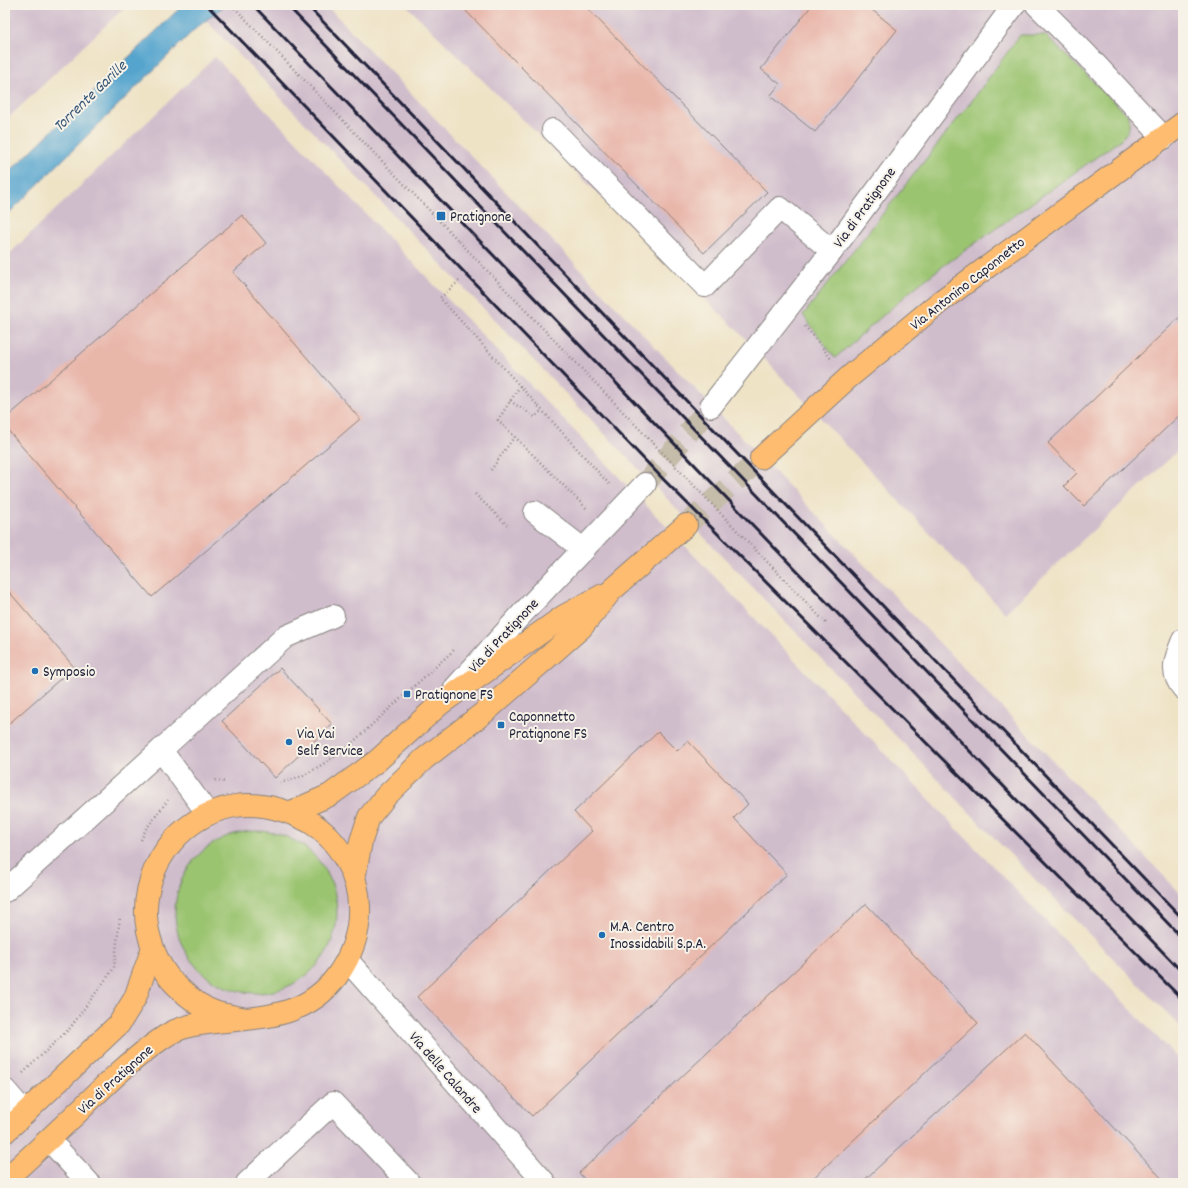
<svg xmlns="http://www.w3.org/2000/svg" width="1188" height="1188" viewBox="0 0 1188 1188" font-family="Dekko,sans-serif">
<style>
.industrial{fill:#d0bdcc}
.green{fill:#9bc471;stroke:#5e7356}
.water{fill:#55a4ce;stroke:#3c6384}
.building{fill:#e9b6aa}
.lines{fill:none;stroke-linecap:round;stroke-linejoin:round}
.minor-tunnel{stroke:#c6bcaa;stroke-width:22;stroke-dasharray:22 11;stroke-linecap:butt}
.major-tunnel{stroke:#c6bcaa;stroke-width:22;stroke-dasharray:22 11;stroke-linecap:butt}
.minor-casing{stroke:#888280;stroke-width:24}
.major-casing{stroke:#888280;stroke-width:24}
.path{stroke:#888280;stroke-width:2.5;stroke-dasharray:1 3;stroke-linecap:butt}
.minor{stroke:#fff;stroke-width:22}
.major{stroke:#febc70;stroke-width:22}
.rail{stroke:#22223b;stroke-width:3}
.poi-dot{fill:#1f6fb2;stroke:#f7f3e8;stroke-width:1.5}
.labels{text-anchor:middle;stroke-width:4;stroke-linejoin:round;paint-order:stroke}
.street-label{font-size:15px;fill:#22223b;stroke:#f7f3e8}
.poi-label{font-size:15px;fill:#22223b;stroke:#f7f3e8;text-anchor:start}
.water-label{font-size:16px;font-style:italic;fill:#365676;stroke:#f7f3e8}
</style>
<rect width="100%" height="100%" fill="#f7f3e8"/>
<filter id="ink" filterUnits="userSpaceOnUse"><feTurbulence type="fractalNoise" baseFrequency=".025" numOctaves="2"/><feDisplacementMap in="SourceGraphic" scale="8" xChannelSelector="R" yChannelSelector="G"/><feConvolveMatrix kernelMatrix="1 2 1 2 8 2 1 2 1" color-interpolation-filters="sRGB"/></filter>
<filter id="wash" filterUnits="userSpaceOnUse"><feTurbulence type="fractalNoise" baseFrequency=".012" numOctaves="4" result="noise"/><feDisplacementMap in="SourceGraphic" scale="16" xChannelSelector="R" yChannelSelector="G"/><feGaussianBlur stdDeviation="0.9" result="paint"/><feColorMatrix in="noise" values="0 0 0 0 0 0 0 0 0 0 0 0 0 0 0 0 0 1.4 0 .05"/><feComposite in="paint" operator="in"/></filter>
<g filter="url(#wash)">
<rect width="100%" height="100%" fill="#efe3c6"/>
<g class="industrial">
<polygon points="5,5 127,5 5,121"/>
<polygon points="191,5 326,5 1183,896 1183,1029 1002,846"/>
<polygon points="406,5 1183,5 1183,446 1005,613 738,331"/>
<polygon points="215,57 1183,1064 1183,1183 5,1183 5,258"/>
</g>
<g class="green">
<path d="M1020 35H1045L1047 37 1127 114C1132 126 1129 132 1119 141L939 269 914 288 835 358 803 315 974 98Z"/>
<circle cx="256" cy="912" r="81"/>
</g>
<polygon class="water" points="183,5 225,5 194,30 5,217 5,176"/>
<g id="blocks">
<g class="building">
<polygon points="460,5 584,5 767,192 704,253"/>
<polygon points="812,5 866,5 897,30 815,132 770,96 780,84 761,69"/>
<polygon points="242,215 266,243 233,272 360,419 152,597 5,427 5,419"/>
<polygon points="1183,314 1183,412 1084,506 1064,486 1077,473 1048,443"/>
<polygon points="5,587 74,667 5,727"/>
<polygon points="280,668 332,724 275,778 222,721"/>
<polygon points="658,732 677,751 688,741 748,804 734,818 787,874 532,1116 417,997 592,831 574,812"/>
<polygon points="866,904 978,1023 808,1183 588,1183 579,1173"/>
<polygon points="1025,1032 1166,1183 861,1183"/>
<polygon points="337,1180 359,1182 359,1183 329,1183"/>
</g>
</g>
</g>
<g filter="url(#ink)">
<use href="#blocks" fill-opacity="0" stroke="#888280" stroke-width="1"/>
<g class="lines">
<polyline class="minor-tunnel" points="645,484 711,406"/>
<polyline class="major-tunnel" points="686,525 761,458"/>
<defs>
<g id="minor">
<polyline points="1037,5 1085,53 1164,138"/>
<polyline points="553,130 705,286 780,208 832,251"/>
<polyline points="711,406 832,251 1014,5"/>
<polyline points="535,512 584,550"/>
<path d="M1183 640C1176 657 1169 672 1183 688"/>
<polyline points="455,688 520,616 645,484"/>
<polyline points="161,750 285,637 333,616"/>
<polyline points="5,891 161,750 208,814"/>
<polyline points="348,961 545,1183"/>
<polyline points="5,1090 25,1113"/>
<polyline points="49,1140 89,1183"/>
<polyline points="247,1183 333,1103 409,1183"/>
</g>
<g id="major">
<polyline points="761,458 848,378 941,301 1183,123"/>
<polyline points="291,812 330,795 377,761 440,704 564,616 603,595"/>
<polyline points="354,879 361,841 369,817 386,796 424,759 486,711 581,628 611,591 686,525"/>
<polyline points="5,1132 119,1024 135,998 152,950"/>
<path d="M5 1180C30 1157 55 1134 80 1110 106 1084 133 1058 164 1037 180 1026 197 1024 215 1022 262 1017 306 1018 337 976 352 955 360 933 359 907 359 875 338 839 310 822 287 810 262 802 235 806 177 815 136 875 148 931 153 953 161 971 177 986 188 997 202 1008 217 1013 226 1015 237 1017 246 1019"/>
</g>
</defs>
<use href="#minor" class="minor-casing"/>
<use href="#major" class="major-casing"/>
<g class="path">
<polyline points="232,5 826,623"/>
<polyline points="459,281 440,298 610,485"/>
<polyline points="805,326 832,360"/>
<polyline points="520,386 498,420 588,510"/>
<polyline points="510,401 535,417 542,410"/>
<polyline points="491,470 514,437"/>
<polyline points="475,494 507,525"/>
<polyline points="215,780 225,782"/>
<polyline points="280,783 303,776 341,753 455,649"/>
<polyline points="141,840 146,829 168,800"/>
<polyline points="23,1073 70,1028 114,968 120,917"/>
</g>
<use href="#minor" class="minor"/>
<use href="#major" class="major"/>
<g class="rail">
<polyline points="207,5 665,481 1183,1000"/>
<polyline points="253,5 1183,973"/>
<polyline points="287,5 1183,939"/>
<polyline points="307,5 1183,919"/>
</g>
</g>
</g>
<g class="poi-dot">
<rect x="436" y="211" width="10" height="10" rx="2"/>
<circle cx="35" cy="671" r="4"/>
<rect x="403" y="690" width="8" height="8" rx="2"/>
<rect x="497" y="721" width="8" height="8" rx="2"/>
<circle cx="289" cy="742" r="4"/>
<circle cx="602" cy="935" r="4"/>
</g>
<g class="labels">
<g class="street-label">
<text transform="translate(864 207) rotate(-54)" y="5">Via di Pratignone</text>
<text transform="translate(967 283) rotate(-38)" y="5">Via Antonino Caponnetto</text>
<text transform="translate(503 635) rotate(-47)" y="5">Via di Pratignone</text>
<text transform="translate(446 1072) rotate(49)" y="5">Via delle Calandre</text>
<text transform="translate(115 1079) rotate(-42)" y="5">Via di Pratignone</text>
</g>
<g class="poi-label">
<text x="450" y="221">Pratignone</text>
<text x="43" y="676">Symposio</text>
<text x="415" y="699">Pratignone FS</text>
<text x="509" y="721">Caponnetto<tspan x="509" dy="17">Pratignone FS</tspan></text>
<text x="297" y="738">Via Vai<tspan x="297" dy="17">Self Service</tspan></text>
<text x="610" y="931">M.A. Centro<tspan x="610" dy="17">Inossidabili S.p.A.</tspan></text>
</g>
<g class="water-label">
<text transform="translate(89 95) rotate(-44)" y="6">Torrente Garille</text>
</g>
</g>
<rect width="1188" height="1188" fill="none" stroke="#f7f3e8" stroke-width="20"/>
</svg>
